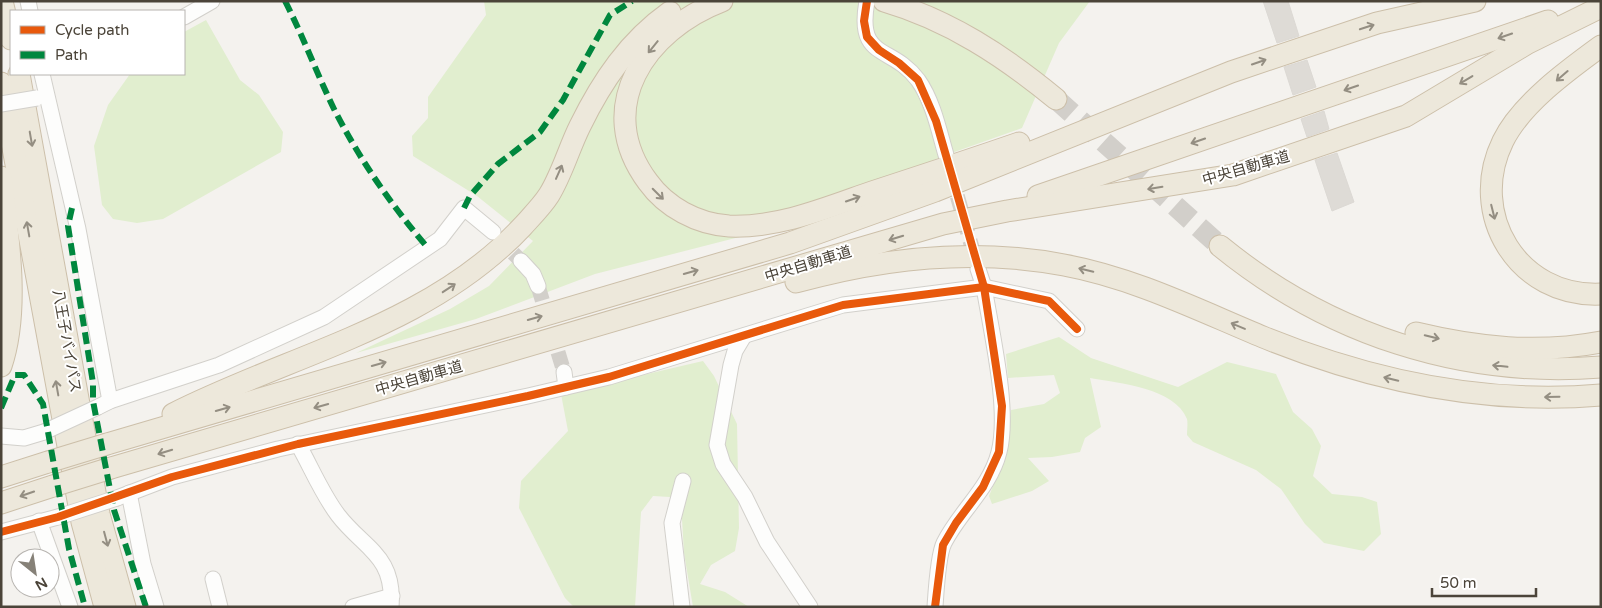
<svg xmlns="http://www.w3.org/2000/svg" width="1602" height="608" viewBox="0 0 1602 608" font-family="'Varela Round','Noto Sans JP',sans-serif">
<style>
.green{fill:#e1eecf}
.building{fill:#dedbd6;stroke:#dcd9d4}
.lines{fill:none;stroke-linecap:round;stroke-linejoin:round}
.minor-tunnel{stroke:#d2cfca;stroke-width:15;stroke-dasharray:15 8;stroke-linecap:butt}
.highway-tunnel{stroke:#d2cfca;stroke-width:21;stroke-dasharray:21 11;stroke-linecap:butt}
.minor-casing{stroke:#d2d0cb;stroke-width:17}
.highway-casing{stroke:#ccbfa9;stroke-width:23}
.minor{stroke:#fdfdfc;stroke-width:15}
.highway{stroke:#ede8db;stroke-width:21}
.minor-bridge-casing{stroke:#d2d0cb;stroke-width:17;stroke-linecap:butt}
.highway-bridge-casing{stroke:#ccbfa9;stroke-width:23;stroke-linecap:butt}
.minor-bridge{stroke:#fdfdfc;stroke-width:15}
.highway-bridge{stroke:#ede8db;stroke-width:21}
.quiet{stroke:#00873e;stroke-width:6;stroke-dasharray:12 6;stroke-linecap:butt}
.cycleway-casing{stroke:#fff;stroke-width:11}
.cycleway{stroke:#e8590c;stroke-width:8}
.oneway{stroke:#948e82}
.labels{text-anchor:middle;stroke-width:4;stroke-linejoin:round;paint-order:stroke}
.street-label{font-size:15px;fill:#4b4439;stroke:#fff}
</style>
<rect width="100%" height="100%" fill="#f4f2ee"/>
<g class="green">
<polygon points="484,1 1090,1 1059,43 1022,128 946,155 751,234 595,274 476,319 356,353 450,309 489,286 533,241 477,196 413,156 412,136 428,118 428,97 486,15"/>
<polygon points="206,20 240,80 259,95 283,132 281,152 163,219 137,223 113,219 102,205 94,146 108,105 130,74 184,74 184,32"/>
<path d="M1059 337 1091 358 1178 387 1227 362 1276 374 1293 412 1312 429 1321 446 1313 476 1332 494 1362 497 1377 502 1381 534 1364 551 1324 543 1305 524 1281 489 1256 470 1193 442 1187 435C1187 430 1188 423 1187 419 1175 388 1119 383 1090 378L1101 427 1085 438 1080 452 1052 457 1028 458 1049 481 1032 491 992 504 989 496 1007 451 1011 410 1044 404 1060 393 1054 375 1008 378 1006 354Z"/>
<polygon points="703,361 714,376 737,424 739,528 735,551 711,565 700,584 725,592 749,607 693,607 684,553 682,519 670,497 653,496 641,512 635,607 574,607 565,598 519,508 521,481 568,431 561,394"/>
</g>
<g class="building">
<polygon points="1263,1 1288,1 1299,36 1277,43"/>
<polygon points="1307,60 1316,87 1293,95 1284,67"/>
<polygon points="1324,111 1329,129 1307,137 1301,119"/>
<polygon points="1337,153 1354,202 1332,211 1315,160"/>
</g>
<g class="lines">
<g class="minor-tunnel">
<polyline points="951,174 977,265"/>
<polyline points="497,237 521,261"/>
<polyline points="538,286 564,372"/>
</g>
<polyline class="highway-tunnel" points="1056,99 1220,246"/>
<defs>
<g id="minor">
<polyline points="28,1 30,11"/>
<path d="M867 1C856 61 891 44 918 80 933 101 939 131 946 155"/>
<polyline points="184,17 212,1"/>
<polyline points="42,74 78,229 110,401"/>
<polyline points="521,261 533,274 538,286"/>
<polyline points="744,336 735,351 731,365 717,445 723,464 745,497 767,542 810,607"/>
<polyline points="564,372 566,387"/>
<polyline points="98,407 110,401 219,365 324,317 440,239 464,208 493,232"/>
<polyline points="1,436 24,438 44,432"/>
<path d="M298 444C311 467 322 494 338 515 364 549 395 555 391 607"/>
<polyline points="129,493 143,564 156,607"/>
<polyline points="117,498 172,477 278,449 528,396 609,377 843,305 984,287 1049,301 1077,329"/>
<polyline points="39,521 70,607"/>
<polyline points="1,532 58,517"/>
<polyline points="213,579 220,607"/>
<polyline points="353,607 392,596"/>
<polyline points="682,607 672,523 683,481"/>
<path d="M935 607C936 592 938 555 944 543 960 511 990 488 999 452 1010 410 991 331 984 287L978 269"/>
</g>
<g id="highway">
<polyline points="2,1 11,39"/>
<path d="M722 1C646 30 592 107 648 182 666 207 697 224 729 226 779 228 826 208 872 192 921 176 970 160 1019 143"/>
<path d="M884 1C949 20 1004 56 1056 99"/>
<path d="M1601 46C1568 70 1521 104 1503 141 1467 214 1518 298 1601 294"/>
<polyline points="19,74 99,514 125,607"/>
<polyline points="1,83 82,522 105,607"/>
<path d="M1 177C8 235 20 310 1 366"/>
<polyline points="1038,196 1548,21"/>
<path d="M1220 246C1328 334 1461 378 1601 367"/>
<path d="M796 282C882 258 975 248 1064 265 1134 278 1198 310 1263 337 1371 381 1484 405 1601 395"/>
<path d="M1416 333C1478 348 1538 354 1601 342"/>
<path d="M173 414C291 354 428 327 522 227 531 217 542 206 549 195 562 174 569 148 580 126 602 81 629 41 670 12"/>
<polyline points="107,444 790,243 935,191 1231,72 1377,23 1475,1"/>
<polyline points="111,468 943,224 1007,211 1233,175 1406,116 1528,43 1601,7"/>
<polyline points="1,477 48,462"/>
<polyline points="1,503 53,486"/>
</g>
</defs>
<use href="#minor" class="minor-casing"/>
<use href="#highway" class="highway-casing"/>
<use href="#minor" class="minor"/>
<use href="#highway" class="highway"/>
<defs>
<g id="minor-bridge">
<polyline points="1,104 37,98"/>
<polyline points="44,432 98,407"/>
<polyline points="58,517 117,498"/>
</g>
<g id="highway-bridge">
<polyline points="48,462 107,444"/>
<polyline points="53,486 111,468"/>
</g>
</defs>
<use href="#minor-bridge" class="minor-bridge-casing"/>
<use href="#highway-bridge" class="highway-bridge-casing"/>
<use href="#minor-bridge" class="minor-bridge"/>
<use href="#highway-bridge" class="highway-bridge"/>
<g class="quiet">
<path d="M285 1C303 36 317 74 334 109 360 160 391 205 428 248"/>
<polyline points="72,208 68,226 93,383 93,401 114,510 146,607"/>
<polyline points="464,208 470,196 498,164 540,132 563,100 610,15 632,1"/>
<polyline points="1,408 15,375 24,375 43,404 69,549 85,607"/>
</g>
<defs>
<g id="cycleway">
<polyline points="867,1 864,21 867,37 879,50 899,63 918,80 936,121 984,287 1002,406 999,452 983,487 956,523 943,545 935,607"/>
<polyline points="1,532 58,517 172,477 298,444 528,396 609,377 843,305 984,287 1049,301 1077,329"/>
</g>
</defs>
<use href="#cycleway" class="cycleway-casing"/>
<use href="#cycleway" class="cycleway"/>
</g>
<defs><path id="oneway-shaft" d="M-6 0H5M1.5-3L5.5 0L1.5 3" fill="none" stroke-width="1.6" stroke-linecap="round" stroke-linejoin="round" transform="scale(1.25)"/></defs>
<g class="oneway">
<use href="#oneway-shaft" transform="translate(1367 27) rotate(-18)"/>
<use href="#oneway-shaft" transform="translate(1505 36) rotate(161)"/>
<use href="#oneway-shaft" transform="translate(653 47) rotate(129)"/>
<use href="#oneway-shaft" transform="translate(1259 62) rotate(-19)"/>
<use href="#oneway-shaft" transform="translate(1562 76) rotate(139)"/>
<use href="#oneway-shaft" transform="translate(1466 80) rotate(149)"/>
<use href="#oneway-shaft" transform="translate(1351 88) rotate(161)"/>
<use href="#oneway-shaft" transform="translate(31 139) rotate(80)"/>
<use href="#oneway-shaft" transform="translate(1198 141) rotate(161)"/>
<use href="#oneway-shaft" transform="translate(559 172) rotate(-66)"/>
<use href="#oneway-shaft" transform="translate(1155 188) rotate(171)"/>
<use href="#oneway-shaft" transform="translate(658 194) rotate(45)"/>
<use href="#oneway-shaft" transform="translate(853 199) rotate(-19)"/>
<use href="#oneway-shaft" transform="translate(1493 212) rotate(76)"/>
<use href="#oneway-shaft" transform="translate(28 229) rotate(-100)"/>
<use href="#oneway-shaft" transform="translate(896 238) rotate(163)"/>
<use href="#oneway-shaft" transform="translate(1086 270) rotate(-167)"/>
<use href="#oneway-shaft" transform="translate(691 272) rotate(-16)"/>
<use href="#oneway-shaft" transform="translate(449 288) rotate(-33)"/>
<use href="#oneway-shaft" transform="translate(535 318) rotate(-16)"/>
<use href="#oneway-shaft" transform="translate(1238 326) rotate(-157)"/>
<use href="#oneway-shaft" transform="translate(1432 337) rotate(14)"/>
<use href="#oneway-shaft" transform="translate(379 364) rotate(-16)"/>
<use href="#oneway-shaft" transform="translate(1500 366) rotate(-174)"/>
<use href="#oneway-shaft" transform="translate(1391 379) rotate(-166)"/>
<use href="#oneway-shaft" transform="translate(57 388) rotate(-100)"/>
<use href="#oneway-shaft" transform="translate(1552 397) rotate(179)"/>
<use href="#oneway-shaft" transform="translate(321 406) rotate(164)"/>
<use href="#oneway-shaft" transform="translate(223 409) rotate(-16)"/>
<use href="#oneway-shaft" transform="translate(165 452) rotate(163)"/>
<use href="#oneway-shaft" transform="translate(27 494) rotate(161)"/>
<use href="#oneway-shaft" transform="translate(106 539) rotate(75)"/>
</g>
<g class="labels">
<g class="street-label">
<text transform="translate(1246 168) rotate(-16)" y="5">中央自動車道</text>
<text transform="translate(808 264) rotate(-17)" y="5">中央自動車道</text>
<text transform="translate(67 341) rotate(80)" y="5">八王子バイパス</text>
<text transform="translate(419 378) rotate(-16)" y="5">中央自動車道</text>
</g>
</g>
<rect width="1602" height="608" fill="none" stroke="#4b4439" stroke-width="5"/>
<rect x="10" y="10" width="175" height="65" fill="#ffffff" stroke="#b7b4b0"/>
<rect x="20" y="26" width="25" height="8" fill="#e8590c" stroke="#b7b4b0"/>
<text x="55" y="35" font-size="15" fill="#4b4439">Cycle path</text>
<rect x="20" y="51" width="25" height="8" fill="#00873e" stroke="#b7b4b0"/>
<text x="55" y="60" font-size="15" fill="#4b4439">Path</text>
<g transform="translate(35 573) rotate(150)"><circle r="24" fill="#ffffff" stroke="#b7b4b0"/>
<path d="M0-4L9 19L0 12L-9 19Z" fill="#868178"/>
<text y="-8" font-size="14" font-weight="bold" text-anchor="middle" fill="#4b4439">N</text>
</g>
<path d="M1432 588v8h104v-8" fill="none" stroke="#4b4439" stroke-width="2.5"/>
<text x="1440" y="588" font-size="15" fill="#4b4439" stroke="#ffffff" stroke-width="4" paint-order="stroke">50 m</text>
</svg>
